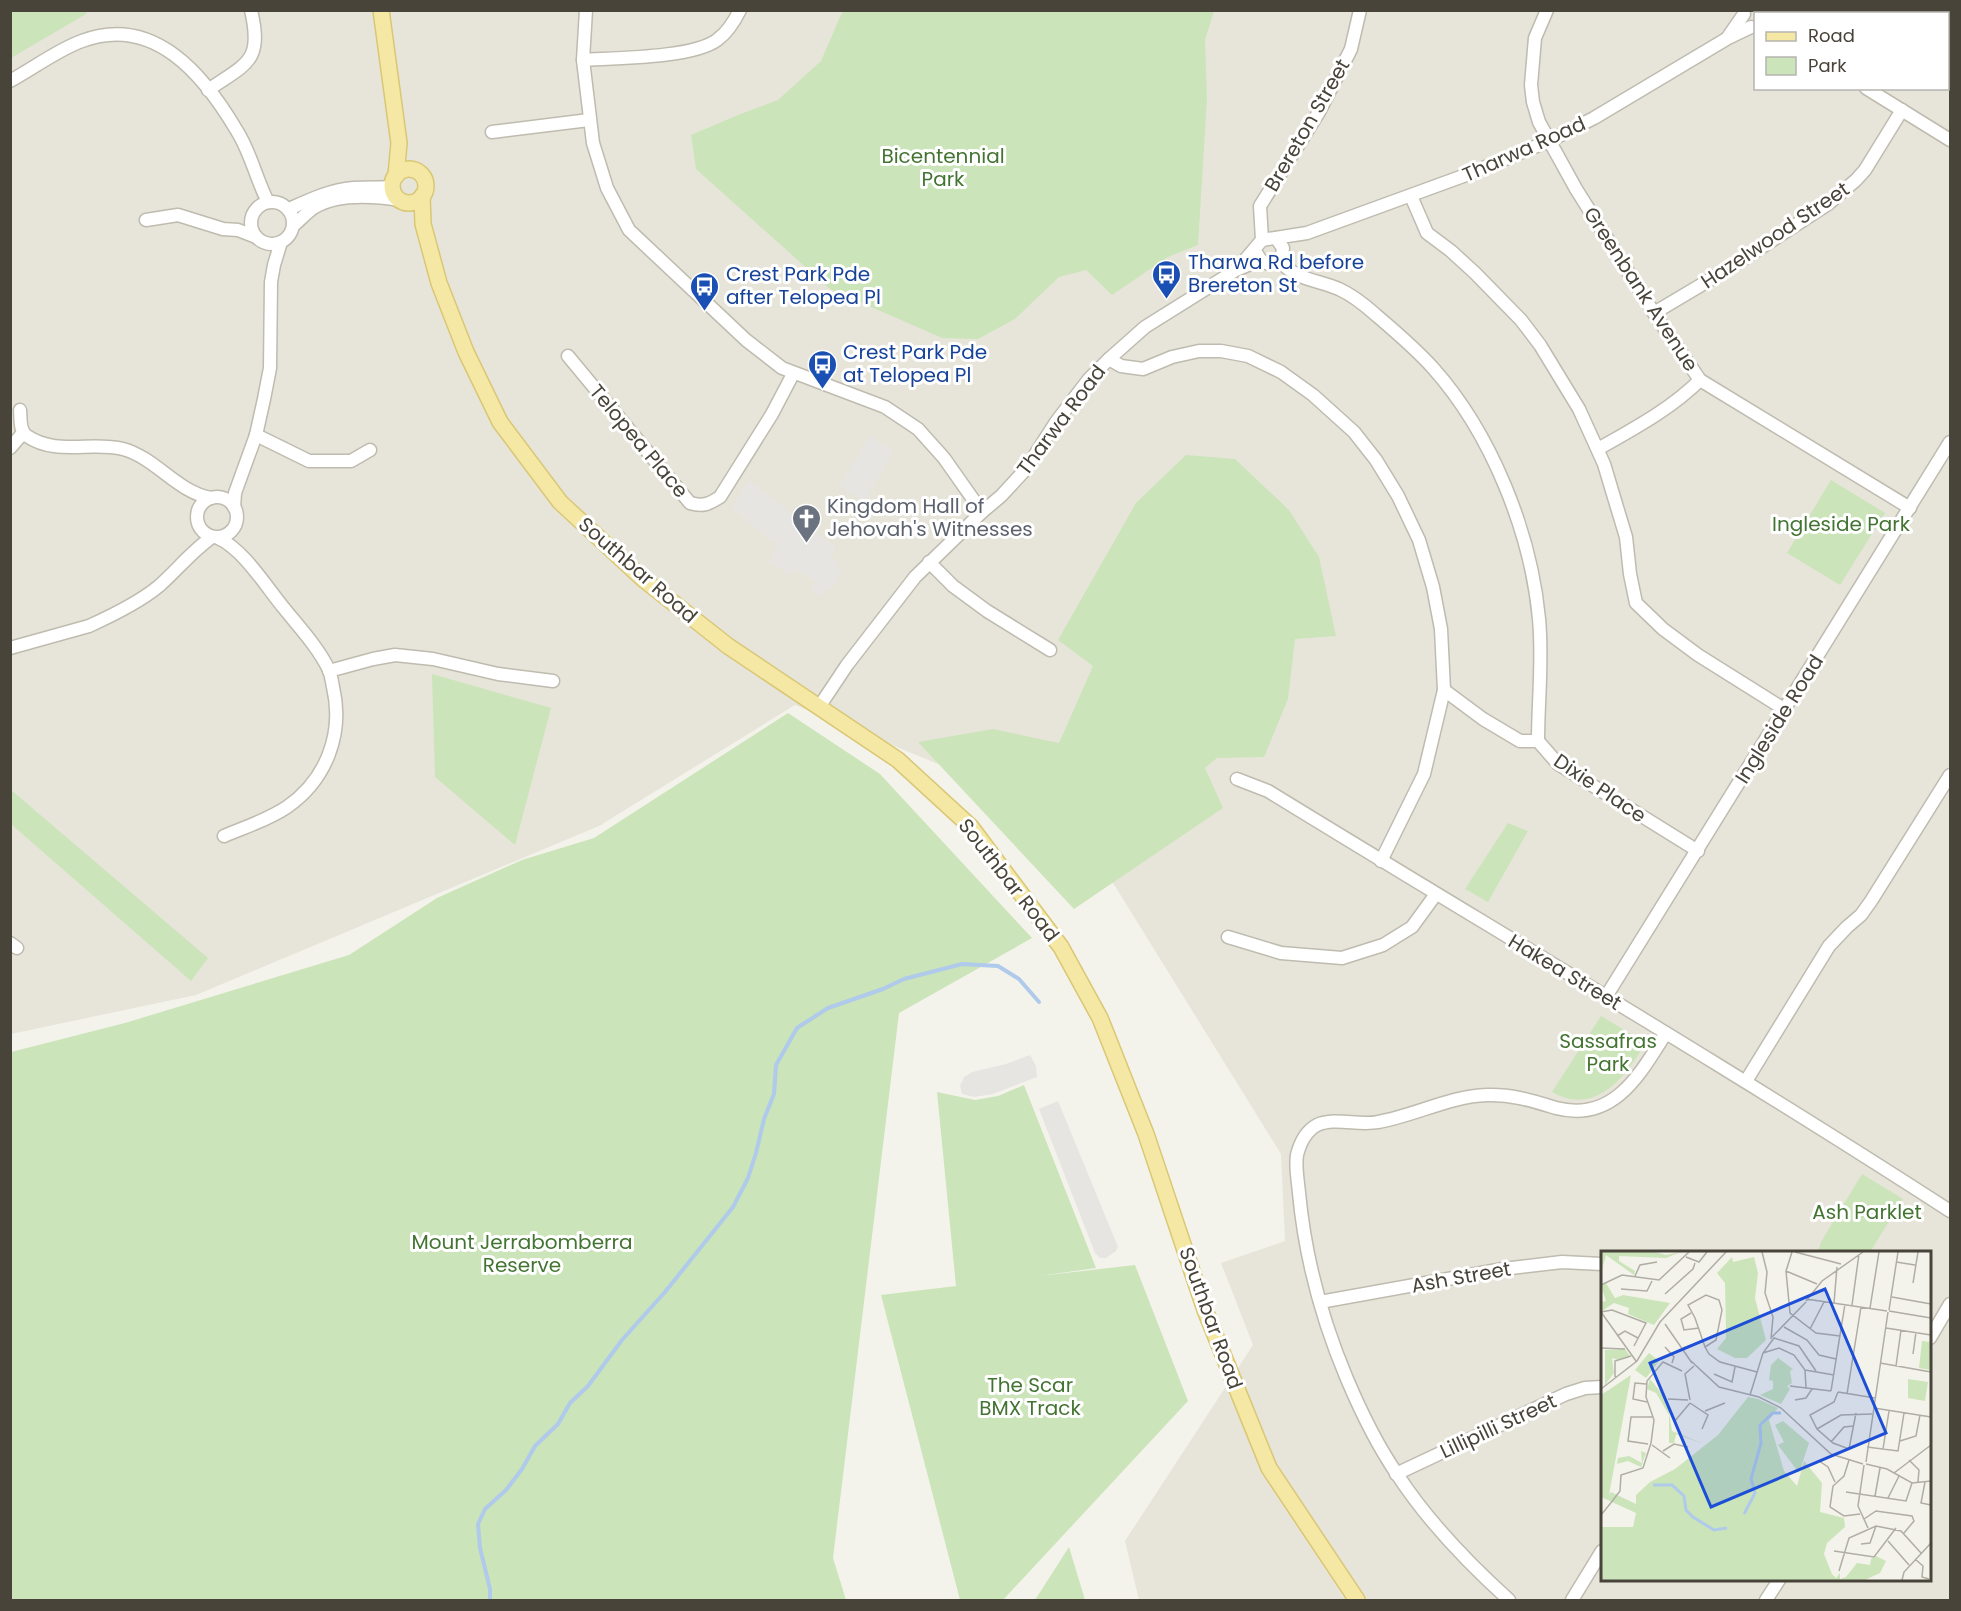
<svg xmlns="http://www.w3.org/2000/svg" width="1961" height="1611" viewBox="0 0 1961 1611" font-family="Poppins,sans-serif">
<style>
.residential{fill:#e7e5da;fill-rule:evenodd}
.green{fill:#cbe4b9}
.parking{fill:#e6e5e2}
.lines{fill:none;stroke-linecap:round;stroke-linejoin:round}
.stream{stroke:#afcaea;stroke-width:4}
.minor-casing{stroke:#bfbbaf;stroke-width:15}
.major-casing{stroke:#d9c775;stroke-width:18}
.minor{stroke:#fff;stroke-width:12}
.major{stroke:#f5e8a4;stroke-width:15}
.labels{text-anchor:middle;stroke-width:6;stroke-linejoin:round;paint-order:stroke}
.street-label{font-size:20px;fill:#48443a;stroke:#fff}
.park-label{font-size:20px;fill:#437432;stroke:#fff}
.transit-label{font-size:20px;fill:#164399;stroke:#fff;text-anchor:start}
.worship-label{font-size:20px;fill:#5b616d;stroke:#fff;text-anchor:start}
.inset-river{fill:none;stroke:#afcaea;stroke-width:3}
.inset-road{fill:none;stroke:#afada4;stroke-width:1.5}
.view{fill:#1d4ed8;fill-opacity:0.15;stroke:#1d4ed8;stroke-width:3}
.inset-edge{fill:none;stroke:#48443a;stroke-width:3}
</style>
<rect width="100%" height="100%" fill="#f4f3eb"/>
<path class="residential" d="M10 11H1950V1600H1139L1125 1541 1253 1345 1221 1263 1285 1241 1281 1154 1074 820 795 705 599 826 196 995 11 1034ZM1756 14H1948V88H1756ZM1602 1252H1930V1580H1602Z"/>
<g class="green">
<polygon points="11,10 87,10 87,11 86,14 11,58"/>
<polygon points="843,10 1214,11 1205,40 1207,98 1198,245 1168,257 1112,295 1086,270 1059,277 1015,319 978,339 942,338 830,289 696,169 691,135 738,115 778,100 821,61"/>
<polygon points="1186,455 1235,459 1289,510 1319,557 1336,636 1295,639 1288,699 1264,757 1217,758 1205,768 1223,808 1074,909 918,742 993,729 1059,743 1093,666 1058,640 1136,503"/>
<polygon points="1831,480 1885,513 1840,585 1787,553"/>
<polygon points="432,674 551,708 515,845 435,777"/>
<polygon points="788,713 880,774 1032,938 899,1013 833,1558 846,1600 11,1600 11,1052 125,1023 349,955 437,898 522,860 594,838"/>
<polygon points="11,790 208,958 191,981 11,824"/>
<polygon points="1508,823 1528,831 1488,902 1465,889"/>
<path d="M1601 1016 1639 1039 1642 1044C1641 1053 1636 1058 1631 1065 1612 1092 1585 1111 1552 1092Z"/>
<polygon points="1024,1085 1096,1268 1039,1276 1135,1265 1188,1401 1003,1600 960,1600 881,1295 956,1286 937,1092 975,1100 998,1096"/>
<polygon points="1862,1174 1903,1199 1870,1252 1818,1252 1821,1242"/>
<polygon points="1069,1547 1085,1600 1035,1600"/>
</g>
<g class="parking">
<polygon points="870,436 894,451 864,501 839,486"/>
<polygon points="749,481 836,547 832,556 838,565 840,574 834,586 820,595 811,590 815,581 795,569 791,576 769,561 778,546 732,508"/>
<polygon points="1030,1055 1036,1066 1037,1077 993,1094 974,1097 962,1094 960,1086 964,1077 972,1072 1006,1064"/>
<polygon points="1058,1101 1118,1247 1116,1251 1106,1258 1100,1258 1095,1253 1039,1109"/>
</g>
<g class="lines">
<polyline class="stream" points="490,1600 490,1589 480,1548 478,1524 485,1509 506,1490 522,1469 535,1446 558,1424 570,1403 588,1386 622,1340 665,1292 733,1207 748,1178 756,1153 764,1119 774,1094 776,1065 797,1028 828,1008 883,989 904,979 962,964 998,966 1019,979 1039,1002"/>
<defs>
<g id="minor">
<polyline points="586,10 583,60 593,143 607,188 629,230 746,340 782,368 885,407 918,429 944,458 982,512"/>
<polyline points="1547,10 1535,38 1531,85 1533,102 1539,122 1576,189 1654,313 1700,380 1910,508"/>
<polyline points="1781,10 1782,14"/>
<polyline points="1728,37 1744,14"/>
<path d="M583 60C614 58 693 58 717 40 727 33 734 22 740 10"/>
<path d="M10 81C34 68 57 50 82 41 154 14 204 75 237 131 251 153 256 179 268 202"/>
<polyline points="1866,88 1950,140"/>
<path d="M208 90C247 63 263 62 251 10"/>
<polyline points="492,132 589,120"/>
<polyline points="1411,196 1427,233 1451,251 1475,273 1521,320 1540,345 1579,409 1604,464 1616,504 1626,537 1630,574 1636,603 1663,629 1698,655 1784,709"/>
<circle cx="272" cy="223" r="21"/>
<path d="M289 209C309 200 330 190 353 188 366 187 379 188 392 187"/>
<polyline points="146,220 178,215 223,229 238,230 256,237"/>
<path d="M293 226C300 220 307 212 315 207 339 193 374 196 400 200"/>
<polyline points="1262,240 1260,206 1319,112 1351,49 1360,10"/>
<path d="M1257 254C1265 270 1282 265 1283 248L1276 238"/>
<path d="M1279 261C1299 281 1315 279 1339 289 1352 295 1366 306 1376 315 1396 332 1416 349 1433 368 1491 433 1531 532 1539 619 1543 660 1538 701 1538 741"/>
<polyline points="1239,267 1262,240 1307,233 1466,175 1549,141 1594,118 1728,38 1751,27"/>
<polyline points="1654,313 1728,269 1828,204 1856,180 1865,170 1902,110"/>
<path d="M568 356 690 503C703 507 709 504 720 497L772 414 793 374"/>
<polyline points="1109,359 1121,366 1143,369 1172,357 1199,351 1221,351 1248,356 1281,372 1313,395 1354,432 1376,460 1398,496 1419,540 1433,587 1441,629 1444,690 1424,774 1381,861"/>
<path d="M20 410C21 419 19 431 27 436 56 456 91 441 123 449 156 458 177 492 211 498"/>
<polyline points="256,435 309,461 351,461 370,450"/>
<polyline points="10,448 23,433"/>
<path d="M1598 449C1633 429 1671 409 1700 380"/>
<circle cx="217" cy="517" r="20"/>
<polyline points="234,507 235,493 256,435 264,399 270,368 271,282 274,265 281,242"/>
<path d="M218 538C243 549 265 585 283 607 299 627 318 647 329 670 331 675 332 682 333 687 344 734 326 780 287 807 268 820 245 827 224 836"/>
<polyline points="929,562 953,586 987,611 1050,650"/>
<path d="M10 648 89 626C111 616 141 601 159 586 177 570 192 551 212 537"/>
<polyline points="329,671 373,659 395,655 433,659 498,674 553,681"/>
<polyline points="1444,690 1483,719 1520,741 1538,741 1558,764 1698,851"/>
<polyline points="819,707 847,665 915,577 982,512 1001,496 1026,469 1056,422 1089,379 1109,359 1145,327 1236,270 1260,260"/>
<path d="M1237 779 1268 791C1496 931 1726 1066 1950 1211"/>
<polyline points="1228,937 1281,953 1342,958 1383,945 1412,927 1436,894"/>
<polyline points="10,943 17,948"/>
<polyline points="1607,995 1950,442"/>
<polyline points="1746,1081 1829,946 1847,927 1861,915 1871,901 1950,775"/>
<polyline points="1320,1302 1503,1269 1562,1262 1602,1264"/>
<polyline points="1930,1338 1950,1304"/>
<polyline points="1396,1474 1566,1394 1585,1388 1602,1387"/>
<path d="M1509 1600C1467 1562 1428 1522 1397 1474 1377 1445 1361 1412 1347 1379 1322 1320 1305 1256 1299 1193 1298 1181 1295 1167 1297 1155 1300 1143 1306 1131 1317 1125 1335 1117 1359 1126 1378 1122 1414 1116 1450 1096 1487 1095 1512 1094 1533 1101 1556 1108 1614 1123 1640 1074 1666 1033"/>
<polyline points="1572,1600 1602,1551"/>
<polyline points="1766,1600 1779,1580"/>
</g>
<g id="major">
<polyline points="381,10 399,143 396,176"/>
<circle cx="409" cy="186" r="17"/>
<polyline points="422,196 423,224 439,283 466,352 500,422 560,502 643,579 728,646 898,760 971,827 1061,947 1100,1018 1146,1134 1205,1310 1269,1468 1357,1600"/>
</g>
</defs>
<use href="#minor" class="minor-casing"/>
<use href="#major" class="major-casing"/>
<use href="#minor" class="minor"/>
<use href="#major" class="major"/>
</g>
<defs>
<symbol id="bus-pin" viewBox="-11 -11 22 30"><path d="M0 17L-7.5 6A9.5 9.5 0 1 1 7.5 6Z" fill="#1a4fb4" stroke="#fff"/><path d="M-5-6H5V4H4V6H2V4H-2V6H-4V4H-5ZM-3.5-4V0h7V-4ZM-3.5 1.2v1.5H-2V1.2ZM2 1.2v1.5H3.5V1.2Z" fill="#fff"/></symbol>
<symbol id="church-pin" viewBox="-11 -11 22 30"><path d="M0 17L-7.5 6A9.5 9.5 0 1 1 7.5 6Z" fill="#6b7280" stroke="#fff"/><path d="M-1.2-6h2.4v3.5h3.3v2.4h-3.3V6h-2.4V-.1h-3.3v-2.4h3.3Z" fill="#fff"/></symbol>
</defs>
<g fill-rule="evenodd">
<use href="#bus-pin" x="1150" y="258" width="33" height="45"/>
<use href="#bus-pin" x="688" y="270" width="33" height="45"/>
<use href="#bus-pin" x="806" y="348" width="33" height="45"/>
<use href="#church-pin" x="790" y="502" width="33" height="45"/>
</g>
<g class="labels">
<g class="street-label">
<text transform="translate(1307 125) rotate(-60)" y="7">Brereton Street</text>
<text transform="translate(1524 149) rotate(-24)" y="7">Tharwa Road</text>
<text transform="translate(1775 235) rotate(-34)" y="7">Hazelwood Street</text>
<text transform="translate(1641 289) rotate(57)" y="7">Greenbank Avenue</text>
<text transform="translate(1061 420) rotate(-53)" y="7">Tharwa Road</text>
<text transform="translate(639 441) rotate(50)" y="7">Telopea Place</text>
<text transform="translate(638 570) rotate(41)" y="7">Southbar Road</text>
<text transform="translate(1779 719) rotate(-58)" y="7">Ingleside Road</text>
<text transform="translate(1600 788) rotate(34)" y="7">Dixie Place</text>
<text transform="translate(1009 880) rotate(52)" y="7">Southbar Road</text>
<text transform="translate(1565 972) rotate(31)" y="7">Hakea Street</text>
<text transform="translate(1461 1277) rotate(-10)" y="7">Ash Street</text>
<text transform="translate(1211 1318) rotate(70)" y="7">Southbar Road</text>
<text transform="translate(1498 1426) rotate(-25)" y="7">Lillipilli Street</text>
</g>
<g class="park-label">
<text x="943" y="163">Bicentennial<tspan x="943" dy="23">Park</tspan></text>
<text x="1841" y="531">Ingleside Park</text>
<text x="1608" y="1048">Sassafras<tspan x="1608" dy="23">Park</tspan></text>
<text x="1867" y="1219">Ash Parklet</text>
<text x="522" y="1249">Mount Jerrabomberra<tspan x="522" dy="23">Reserve</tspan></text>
<text x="1030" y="1392">The Scar<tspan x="1030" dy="23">BMX Track</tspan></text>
</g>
<g class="transit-label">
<text x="1188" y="269">Tharwa Rd before<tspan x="1188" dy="23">Brereton St</tspan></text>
<text x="726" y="281">Crest Park Pde<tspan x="726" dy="23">after Telopea Pl</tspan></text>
<text x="843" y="359">Crest Park Pde<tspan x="843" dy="23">at Telopea Pl</tspan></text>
</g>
<g class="worship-label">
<text x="827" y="513">Kingdom Hall of<tspan x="827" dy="23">Jehovah's Witnesses</tspan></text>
</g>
</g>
<g transform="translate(1601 1251)">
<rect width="330" height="330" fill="#f4f3eb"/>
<path d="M0 1H54L65 4 80 1 65 7 18 5V10L34 20 33 24 5 4 0 22ZM131 6 132 11 153 6 157 22 154 47 165 89 146 107H134L116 98 125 87V78L124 32 116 22ZM5 32 14 47 22 44 69 52 53 74 27 63 28 57 13 52 1 60 0 51 5 50 0 35ZM321 90 330 91V119L318 117ZM24 98 29 105 17 109 11 107 13 122 4 134V99ZM48 102 58 110 45 127 34 119ZM177 107 192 118 189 120 191 132 186 135 189 138 180 153 159 144 172 138V130L168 129 170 114ZM30 124 8 244 10 241 35 253V244L49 231 74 218 117 184 147 146 157 148 177 157 168 169 183 220 196 235 203 210 221 232 219 261 243 267 244 276 226 292 223 303 231 323 235 327 239 322V328L245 326 256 312 269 314 270 308 275 305 285 310 279 322 264 329H0V276H32L35 262 0 246V144ZM49 128 66 149 71 180 103 193 75 183 73 192H68V164L55 142 46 138ZM307 128 327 131 324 150 307 147ZM182 170 208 192 198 222 177 194 183 191 174 174ZM40 200 45 202 40 216 27 210 16 213 17 207 28 205 41 212Z" fill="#cbe4b9"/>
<path class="inset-river" d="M52 234H71L83 245 85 259 92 266 113 279 126 277M143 263 154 242 150 228 160 192 159 174 172 162H180"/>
<path class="inset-road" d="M161 1 166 21 164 42 172 66 170 88M191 1 185 20 189 62 215 82 239 85M194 1 240 13M85 6 98 11 106 1M295 11 314 14M185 20 216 33M34 25 39 14 56 11M312 32 317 1M0 34 21 24 58 29 88 1M20 38 46 40 51 30M64 43 92 18 94 12M291 46 330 53M205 48 286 60M205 50 221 30 262 1M233 52 236 16M251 54 258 3M269 57 278 1M288 59 297 1M288 60 330 67M0 61 11 59 45 72 33 95M0 61 35 110M90 62 80 68 83 79 98 77M64 73 91 112M183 76 206 89 218 104 235 108M285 77 330 84M209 78 223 51M16 85 24 80 37 87M171 86 205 51M64 96 73 106 71 112M104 96 115 89 121 59 118 49 105 44 87 54 94 67 104 96 108 103 119 111 156 121M0 97 24 98M82 97 102 90M162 102 178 97 193 104 204 119 205 137M312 103 315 81M90 110 118 136 158 146 180 157 230 203 262 213M279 112 330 121M295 115 300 79M204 119 233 124M113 123 131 131 134 116M14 126V110L30 105M45 133 34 132 32 148 46 151M189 135 230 140M0 138 36 110 59 71 125 1M230 140 244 53M237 141 233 151 209 164 216 178 232 192 248 198 255 162M237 141 274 147M246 143 260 56M149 144 162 102 173 87 198 95 215 120M67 148 87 149M89 149 84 123 93 115M194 149 205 147 211 138M89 152 107 164 101 178M273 157 330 166M104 160 124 152M73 171 89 152M216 178 240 164 271 163M299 190 315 185 319 164M230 191 243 176 253 175M50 192 53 169 45 146 46 130 62 111 81 120M47 193 27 190 30 166H52M51 194 69 207M266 196 297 200 303 162M282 198 288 160M62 200 73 193 87 196M248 209 243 225 232 235 229 256 243 265 259 263M308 209 318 219 317 231M218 210 227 216 234 231M265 211 287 61M265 213 286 218 311 232 330 230M263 214 257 255 267 277M293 222 330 194M324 231 320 252 330 254M245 241 305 250 311 232M274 245 279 217M287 247 298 225M12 249 19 240 20 224 42 217 50 192M0 264 13 248M263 268 275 260 311 265 313 270 303 282M287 290 308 314M260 293 269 292 275 275M233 300 273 306 295 277M314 308 322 315 321 326 328 328M238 320 248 287 275 275 300 280 320 302M301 329 303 321 330 292"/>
<path class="view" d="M224 38 285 182 110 256 49 112Z"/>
<rect width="330" height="330" class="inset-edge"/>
</g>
<rect width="1961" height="1611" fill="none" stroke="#48443a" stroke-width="24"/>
<rect x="1754" y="12" width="195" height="78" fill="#ffffff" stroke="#b6b4b0" stroke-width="1.5"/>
<rect x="1766" y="32" width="30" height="9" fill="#f5e8a4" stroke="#b6b4b0" stroke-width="1.5"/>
<text x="1808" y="42" font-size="18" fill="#48443a">Road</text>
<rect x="1766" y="57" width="30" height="18" fill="#cbe4b9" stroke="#b6b4b0" stroke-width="1.5"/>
<text x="1808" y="72" font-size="18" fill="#48443a">Park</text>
</svg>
